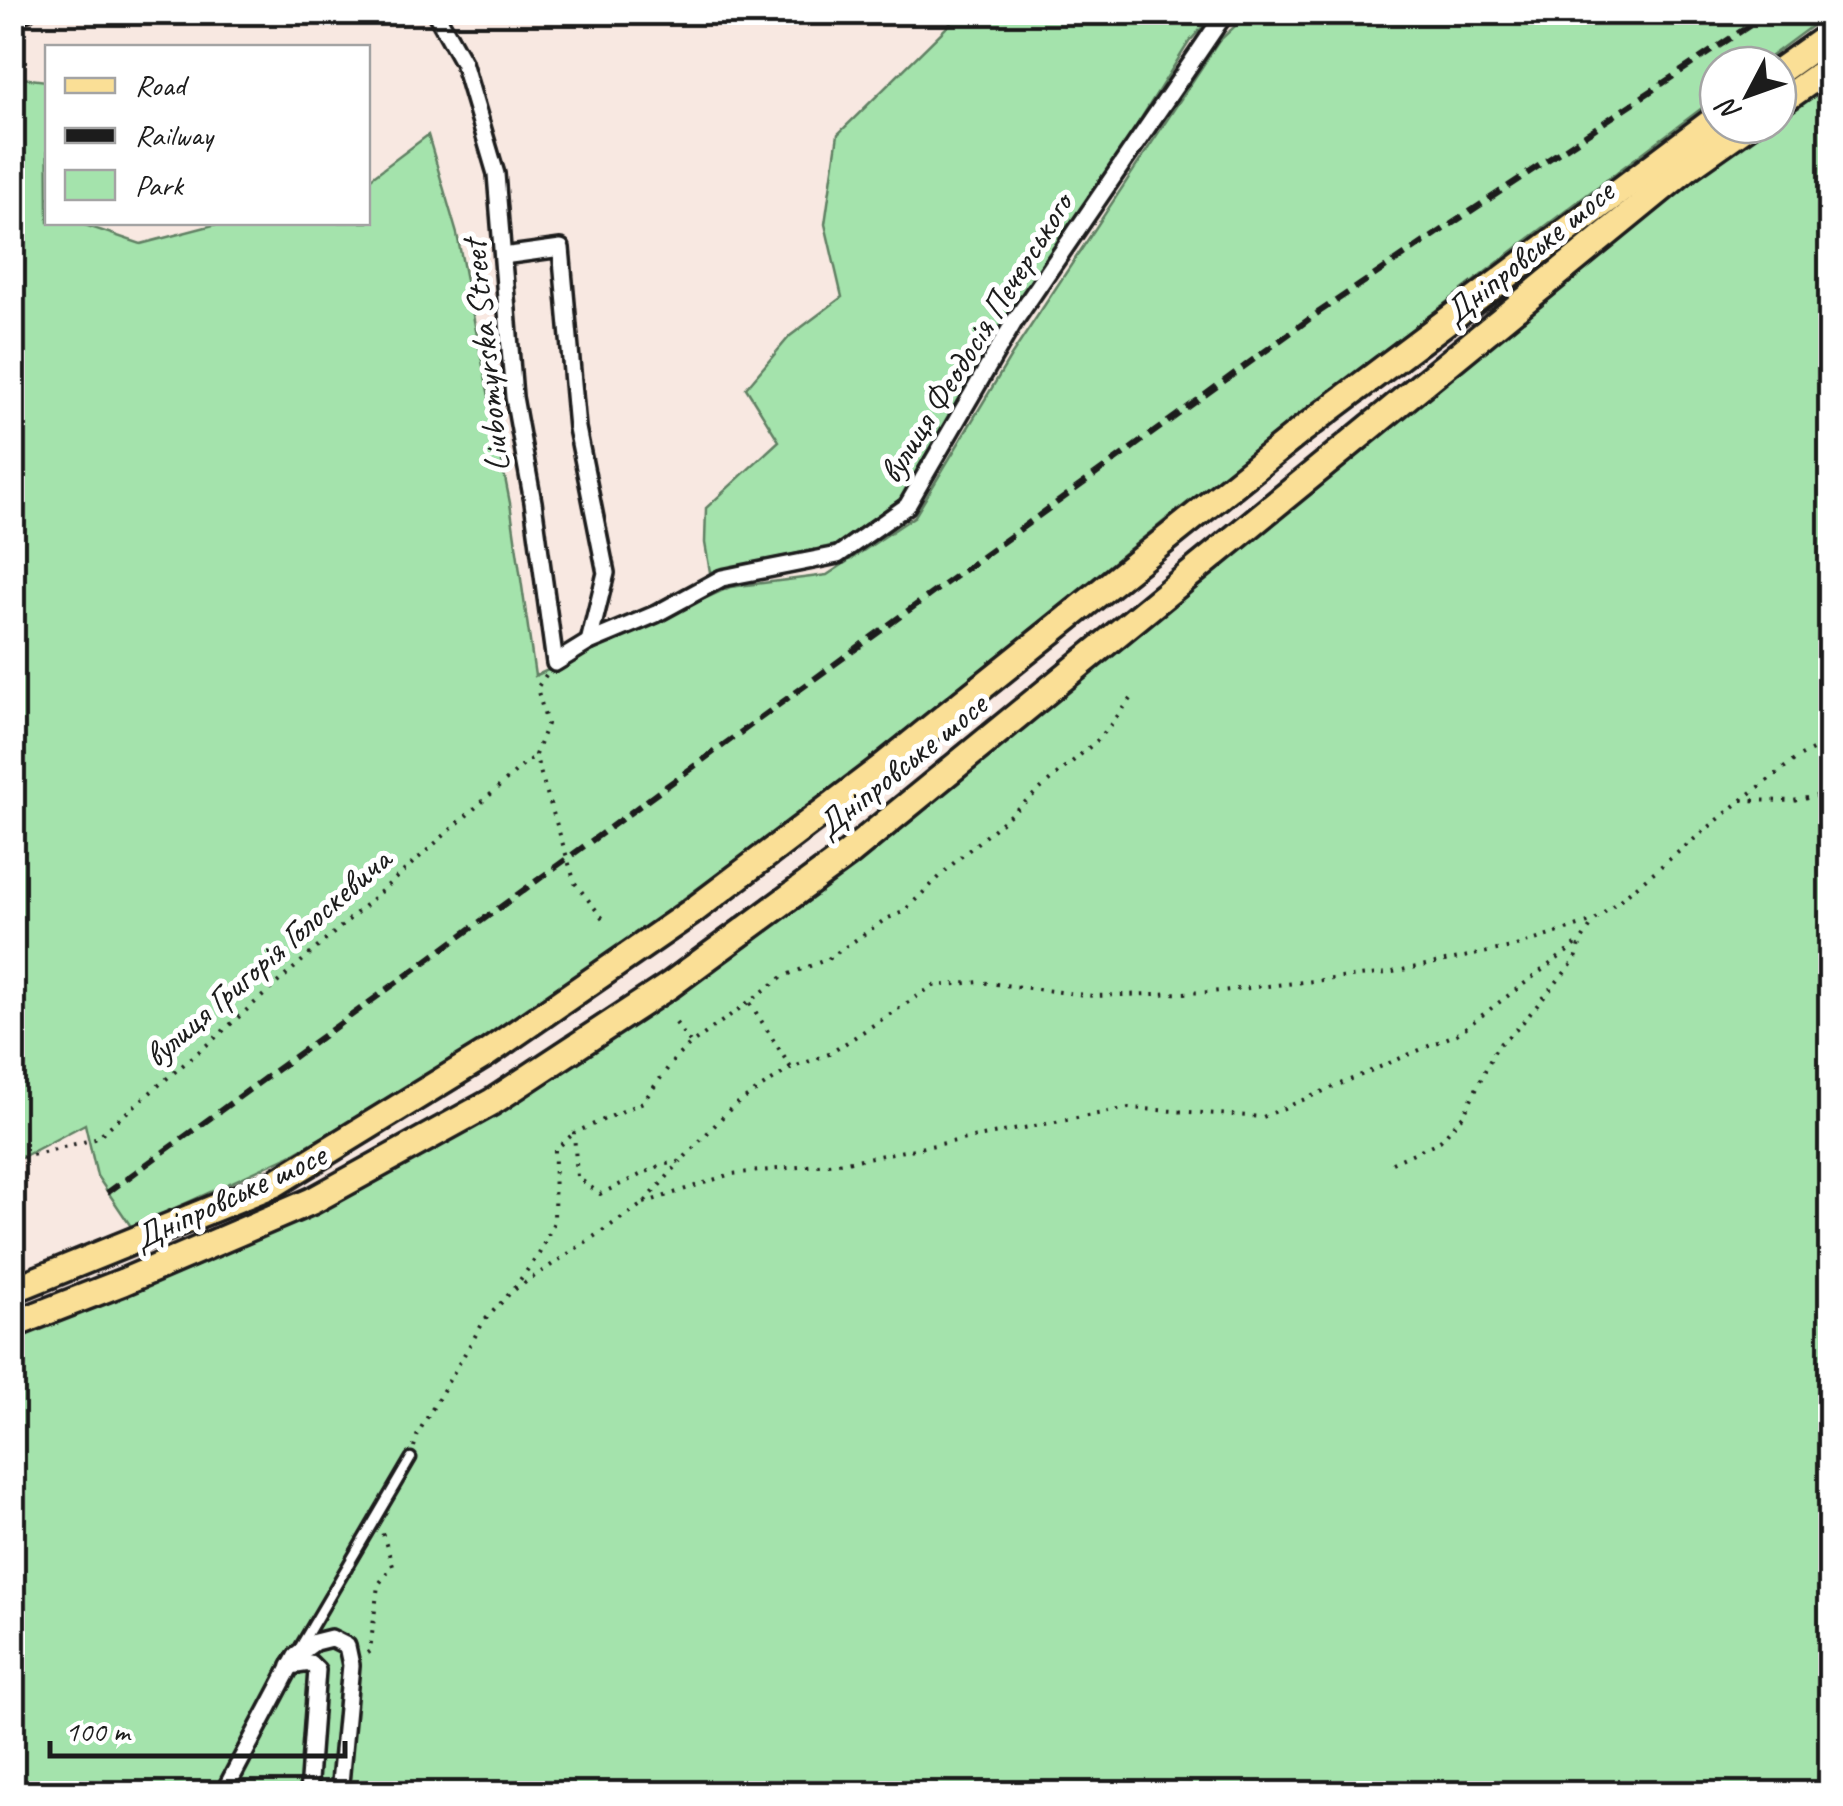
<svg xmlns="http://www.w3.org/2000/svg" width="1843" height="1806" viewBox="0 0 1843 1806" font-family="Caveat,sans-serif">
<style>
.green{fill:#a4e3ac;stroke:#608064;stroke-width:2.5}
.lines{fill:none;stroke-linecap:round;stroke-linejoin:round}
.lane-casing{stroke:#1c1c1c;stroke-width:15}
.street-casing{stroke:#1c1c1c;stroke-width:22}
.primary-casing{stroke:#1c1c1c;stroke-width:32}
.path{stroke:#1c1c1c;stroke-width:4;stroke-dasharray:2.5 8;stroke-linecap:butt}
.lane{stroke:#fff;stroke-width:8}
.street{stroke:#fff;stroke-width:15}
.primary{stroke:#fadf96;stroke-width:25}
.rail{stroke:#1c1c1c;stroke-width:6;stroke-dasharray:15 8;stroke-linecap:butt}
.labels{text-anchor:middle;stroke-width:10;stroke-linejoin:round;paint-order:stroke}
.street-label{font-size:35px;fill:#1c1c1c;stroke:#fff}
</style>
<rect width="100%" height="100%" fill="#f8e8e1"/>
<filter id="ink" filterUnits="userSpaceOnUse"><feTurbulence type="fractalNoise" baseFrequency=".01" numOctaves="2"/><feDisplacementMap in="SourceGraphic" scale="20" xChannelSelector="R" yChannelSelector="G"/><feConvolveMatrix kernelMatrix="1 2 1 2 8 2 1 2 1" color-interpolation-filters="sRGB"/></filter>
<g filter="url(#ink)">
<g class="green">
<polygon points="957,13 1215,13 1189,42 903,497 836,545 710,572 705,543 706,508 779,441 746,388 790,336 842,297 825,224 838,134 950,24"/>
<polygon points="1249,13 1829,13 1759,65 1718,65 1718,96 1519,246 1174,513 838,785 591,967 483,1044 289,1156 132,1228 97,1176 85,1124 13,1162 13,77 47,81 48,222 79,223 141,244 221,223 368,222 368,180 428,135 457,234 510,503 535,676 730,587 827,575 915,516 1011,356 1219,41"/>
<polygon points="1830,67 1830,1793 13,1794 13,1323 312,1201 670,985 1748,125 1778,125 1778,104"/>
</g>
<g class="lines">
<defs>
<polyline id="lane" points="300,1647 411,1458"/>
<g id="street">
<polyline points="435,12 463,62 496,174 514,397 533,502 555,663 589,642 656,614 722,578 838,555 907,506 1014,322 1226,12"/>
<polyline points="12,18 27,12"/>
<polyline points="503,256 561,248 577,428 606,573 589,642"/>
<polyline points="290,1666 310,1663 317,1670 308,1794"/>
<polyline points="223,1794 296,1656 315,1642 331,1638 347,1646 351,1665 339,1794"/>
</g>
<g id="primary">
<polyline points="1778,72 1830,35"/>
<polyline points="1778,104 1830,67"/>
<polyline points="12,1290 274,1184 486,1054 690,913 881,768 1302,430 1718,117"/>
<polyline points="12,1325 123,1282 312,1201 492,1102 670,985 848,854 1687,168 1748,125"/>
</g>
</defs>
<use href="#lane" class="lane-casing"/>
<use href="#street" class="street-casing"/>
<use href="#primary" class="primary-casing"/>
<g class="path">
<polyline points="546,675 537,688 547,724 535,755 575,883 604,920"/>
<polyline points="1742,800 1793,801 1830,793"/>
<polyline points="750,1003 791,1068 829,1054 933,986 980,982 1093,996 1211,992 1388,973 1516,946 1594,921 1742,800 1797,758 1830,741"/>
<polyline points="676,1023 691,1044"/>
<polyline points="791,1068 732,1107 681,1161 661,1165 600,1194 577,1177 574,1133 643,1102 676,1057 691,1044 784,976 828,959 886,919 903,912 956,861 1100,738 1131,699"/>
<polyline points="12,1160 95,1139 215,1038 535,755"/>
<polyline points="1392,1163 1440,1141 1463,1116 1497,1046 1518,1028 1576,959 1581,941 1594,921"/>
<polyline points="644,1203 731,1174 846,1162 1129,1108 1263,1117 1457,1034 1581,941"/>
<polyline points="514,1288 539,1254 554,1222 555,1150 574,1133"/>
<polyline points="414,1447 418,1433 484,1321 511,1292 644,1203 681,1161"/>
<polyline points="367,1653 370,1651 378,1585 393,1566 382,1532"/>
</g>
<use href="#lane" class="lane"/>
<use href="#street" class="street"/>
<use href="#primary" class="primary"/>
<polyline class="rail" points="107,1193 1319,312 1770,12"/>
</g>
</g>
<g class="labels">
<g class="street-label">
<text transform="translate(1528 252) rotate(-39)" y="12">Дніпровське шосе</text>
<text transform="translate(975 338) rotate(-58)" y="12">вулиця Феодосія Печерського</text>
<text transform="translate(485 356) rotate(-96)" y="12">Liubomyrska Street</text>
<text transform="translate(901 765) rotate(-39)" y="12">Дніпровське шосе</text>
<text transform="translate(267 957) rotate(-41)" y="12">вулиця Григорія Голоскевича</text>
<text transform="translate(229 1196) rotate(-25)" y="12">Дніпровське шосе</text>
</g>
</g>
<rect width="1843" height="1806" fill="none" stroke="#fff" stroke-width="50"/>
<rect x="25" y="25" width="1793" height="1756" fill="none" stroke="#1c1c1c" stroke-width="4" filter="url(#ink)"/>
<rect x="45" y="45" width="325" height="180" fill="#ffffff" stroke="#a4a4a4" stroke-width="2.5"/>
<rect x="65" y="78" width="50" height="15" fill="#fadf96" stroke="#a4a4a4" stroke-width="2.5"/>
<text x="135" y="95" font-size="30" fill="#1c1c1c">Road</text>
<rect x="65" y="128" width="50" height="15" fill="#1c1c1c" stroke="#a4a4a4" stroke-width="2.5"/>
<text x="135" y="145" font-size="30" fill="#1c1c1c">Railway</text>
<rect x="65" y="170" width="50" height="30" fill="#a4e3ac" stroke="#a4a4a4" stroke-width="2.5"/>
<text x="135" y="195" font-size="30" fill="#1c1c1c">Park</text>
<g transform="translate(1748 95) rotate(229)"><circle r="48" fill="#ffffff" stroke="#a4a4a4" stroke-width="2.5"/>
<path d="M0-8L18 38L0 25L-18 38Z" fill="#1c1c1c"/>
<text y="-15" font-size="28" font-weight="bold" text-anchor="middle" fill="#1c1c1c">N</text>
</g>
<path d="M50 1741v15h295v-15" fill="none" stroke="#1c1c1c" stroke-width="5"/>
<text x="65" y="1741" font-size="30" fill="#1c1c1c" stroke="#ffffff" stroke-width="8" paint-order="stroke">100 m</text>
</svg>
